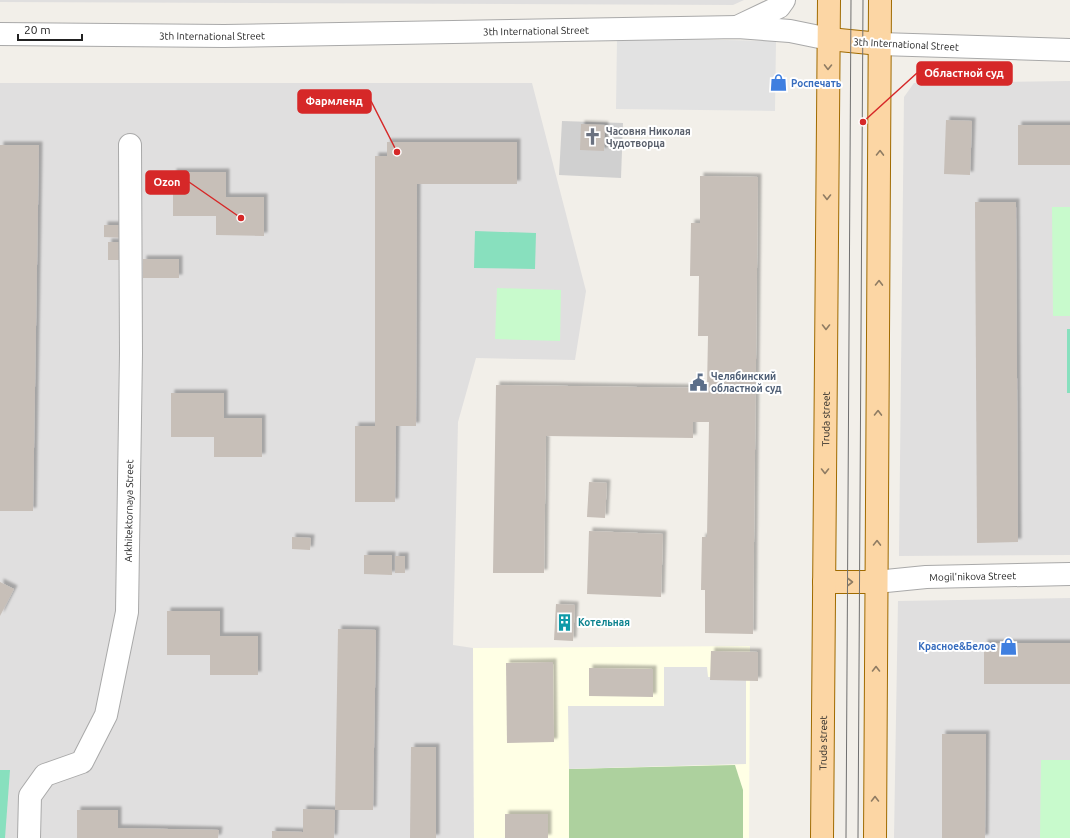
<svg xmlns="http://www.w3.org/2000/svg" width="1070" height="838" viewBox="0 0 1070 838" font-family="Ubuntu,sans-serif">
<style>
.residential{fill:#e0dfdf}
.education{fill:#ffffe5}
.religious{fill:#d0d0d0}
.forest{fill:#add19e}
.park{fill:#c8facc}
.pitch{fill:#88e0be}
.parking{fill:#e2e2e2}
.building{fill:#c7bfb8;filter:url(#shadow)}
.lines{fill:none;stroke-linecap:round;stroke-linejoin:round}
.minor-casing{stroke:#a9a9a9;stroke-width:24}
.primary-casing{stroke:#a06b00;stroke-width:24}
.minor{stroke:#fff;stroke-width:22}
.primary{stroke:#fcd6a4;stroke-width:22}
.tram{stroke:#707070;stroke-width:1}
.oneway{stroke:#8f7c63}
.labels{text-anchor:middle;stroke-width:4;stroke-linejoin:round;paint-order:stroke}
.street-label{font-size:10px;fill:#222;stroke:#fff}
.shop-label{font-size:10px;font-weight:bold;fill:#366cbe;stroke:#fff;text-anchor:start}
.worship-label{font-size:10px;font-weight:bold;fill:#5b616d;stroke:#fff;text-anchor:start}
.service-label{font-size:10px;font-weight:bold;fill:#4e5e75;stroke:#fff;text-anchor:start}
.culture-label{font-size:10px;font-weight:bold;fill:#0d838f;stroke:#fff;text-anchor:start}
.leader{fill:none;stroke:#d62828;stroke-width:1.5}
.callout-dot{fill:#d62828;stroke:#fff;stroke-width:1.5}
.callout{fill:#d62828;stroke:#d62828;stroke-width:1.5}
.callout-label{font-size:11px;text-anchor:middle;font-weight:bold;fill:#fff}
</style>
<defs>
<filter id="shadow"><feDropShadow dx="3.5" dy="-3.5" stdDeviation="1" flood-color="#0004"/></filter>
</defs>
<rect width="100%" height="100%" fill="#f2efe9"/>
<g class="residential">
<polygon points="0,0 744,0 733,5 0,2"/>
<polygon points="1070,81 1070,555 899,556 904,97 914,83"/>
<polygon points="0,83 532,83 586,291 575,360 476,358 458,422 453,645 473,648 474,838 0,838"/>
<polygon points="1070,598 1070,838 894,838 898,601"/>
</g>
<polygon class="education" points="750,646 749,838 474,838 473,648"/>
<polygon class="religious" points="562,121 623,123 621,178 559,175"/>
<polygon class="forest" points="735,765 743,790 743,838 569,838 569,769"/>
<g class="park">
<polygon points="1052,207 1070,207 1070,316 1053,316"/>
<polygon points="497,288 561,290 560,341 495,339"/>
<polygon points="1041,760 1070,760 1070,838 1040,838"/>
</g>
<g class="pitch">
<polygon points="475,231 536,233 535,269 474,268"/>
<rect x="1067" y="329" width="3" height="64"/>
<polygon points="0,770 10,770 5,838 0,838"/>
</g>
<g class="parking">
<polygon points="617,38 776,41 775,111 616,109"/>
<polygon points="664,667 707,667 708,677 746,677 746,764 569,769 568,706 664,706"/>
</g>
<g class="building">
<polygon points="946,120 972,121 970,175 944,174"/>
<polygon points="581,124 605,125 604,151 580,150"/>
<rect x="1018" y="125" width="52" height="40"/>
<polygon points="387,142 517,142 517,184 417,184 416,426 396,426 395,502 355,502 355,426 375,426 375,156 387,156"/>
<polygon points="0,145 39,145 33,511 0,511"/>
<polygon points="173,172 226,172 226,197 264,197 264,236 216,235 216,216 173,216"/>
<polygon points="700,176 758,177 753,634 705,633 705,590 701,590 702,537 707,537 709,422 693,422 693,438 546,436 544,573 493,573 496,385 707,388 708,336 698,336 699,276 690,276 691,223 700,223"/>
<polygon points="975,202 1016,202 1018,542 977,543"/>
<polygon points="104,225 126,225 126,238 104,237"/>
<polygon points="108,242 120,242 119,260 108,260"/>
<rect x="143" y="259" width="36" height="19"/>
<polygon points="171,393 224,393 224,418 262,418 262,457 214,457 214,437 171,437"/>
<polygon points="589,482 607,483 605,518 587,517"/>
<polygon points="589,531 663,534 661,597 587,594"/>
<polygon points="292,537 311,538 310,550 292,549"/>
<polygon points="364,555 392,555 392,575 364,574"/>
<rect x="395" y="556" width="10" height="17"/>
<polygon points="0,582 14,589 0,616"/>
<polygon points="556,604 575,605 573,641 554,640"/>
<polygon points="167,611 220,611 220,636 258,636 258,675 210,675 210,655 167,655"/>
<polygon points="338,629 376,630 373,810 335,810"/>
<rect x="984" y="643" width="86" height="41"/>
<polygon points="711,651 758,652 758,681 710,680"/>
<polygon points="553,662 554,742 507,743 506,663"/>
<polygon points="589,668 653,669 653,697 589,696"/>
<polygon points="942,734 986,734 985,838 942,838"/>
<polygon points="411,747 436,747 436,838 410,838"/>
<polygon points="303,809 335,810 334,838 272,838 272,831 303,832"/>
<polygon points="77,810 118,810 118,828 219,830 218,838 77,838"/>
<rect x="505" y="814" width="43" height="24"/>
</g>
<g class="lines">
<defs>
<g id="minor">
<polyline points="739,26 779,7 784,0"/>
<path id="s1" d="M0 34 224 36 738 27 790 31 829 39"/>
<polyline points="880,44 1070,50"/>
<path id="s2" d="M876 582 926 577 1070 574"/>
<path id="s3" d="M29 838 30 796 45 775 82 762 106 715 127 612 131 353 130 145"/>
</g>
<g id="primary">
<polyline points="829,39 880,44"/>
<polyline points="824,582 876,582"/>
<path id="s4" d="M822 838 829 0"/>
<polyline points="875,838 880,0"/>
</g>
</defs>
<use href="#minor" class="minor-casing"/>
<use href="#primary" class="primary-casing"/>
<use href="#minor" class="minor"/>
<use href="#primary" class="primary"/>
<g class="tram">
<polyline points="846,838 851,0"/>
<polyline points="858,838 863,0"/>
</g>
</g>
<defs><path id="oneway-chevron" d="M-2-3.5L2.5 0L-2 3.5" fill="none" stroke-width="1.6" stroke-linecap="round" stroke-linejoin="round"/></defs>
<g class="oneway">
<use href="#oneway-chevron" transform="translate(828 67) rotate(91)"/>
<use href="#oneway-chevron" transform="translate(880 153) rotate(-89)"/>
<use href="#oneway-chevron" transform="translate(827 197) rotate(90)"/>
<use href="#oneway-chevron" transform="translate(879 283) rotate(-89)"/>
<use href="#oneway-chevron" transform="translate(826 327) rotate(90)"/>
<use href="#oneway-chevron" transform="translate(878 413) rotate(-89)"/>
<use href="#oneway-chevron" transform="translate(825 471) rotate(90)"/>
<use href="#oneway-chevron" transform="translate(877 543) rotate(-89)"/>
<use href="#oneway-chevron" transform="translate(850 582)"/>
<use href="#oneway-chevron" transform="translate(876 669) rotate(-90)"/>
<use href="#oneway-chevron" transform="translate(875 799) rotate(-90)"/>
</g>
<defs>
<symbol id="shop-bare" viewBox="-9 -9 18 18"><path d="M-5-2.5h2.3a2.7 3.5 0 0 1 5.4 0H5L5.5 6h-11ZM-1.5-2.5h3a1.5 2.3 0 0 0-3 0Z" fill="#3f7fe0" stroke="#fff" stroke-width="2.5" paint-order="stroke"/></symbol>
<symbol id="church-bare" viewBox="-9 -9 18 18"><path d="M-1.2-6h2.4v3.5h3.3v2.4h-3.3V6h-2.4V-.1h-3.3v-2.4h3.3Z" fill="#6b7280" stroke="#fff" stroke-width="2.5" paint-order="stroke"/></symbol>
<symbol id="civic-bare" viewBox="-9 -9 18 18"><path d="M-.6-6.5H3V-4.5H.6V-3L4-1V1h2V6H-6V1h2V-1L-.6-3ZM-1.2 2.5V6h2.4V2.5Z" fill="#5c6f8a" stroke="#fff" stroke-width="2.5" paint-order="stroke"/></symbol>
<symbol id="building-bare" viewBox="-9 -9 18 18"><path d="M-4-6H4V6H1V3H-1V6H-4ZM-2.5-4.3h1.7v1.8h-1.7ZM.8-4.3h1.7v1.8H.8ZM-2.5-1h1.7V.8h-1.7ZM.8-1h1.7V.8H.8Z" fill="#0f9aa8" stroke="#fff" stroke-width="2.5" paint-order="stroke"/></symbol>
</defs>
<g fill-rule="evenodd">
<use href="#shop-bare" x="766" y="70" width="25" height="25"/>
<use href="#church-bare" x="580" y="124" width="25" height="25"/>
<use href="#civic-bare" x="686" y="370" width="25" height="25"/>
<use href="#building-bare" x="552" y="610" width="25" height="25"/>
<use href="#shop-bare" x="996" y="634" width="25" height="25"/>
</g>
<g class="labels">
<g class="street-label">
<text dy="4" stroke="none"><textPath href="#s1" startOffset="536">3th International Street</textPath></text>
<text dy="4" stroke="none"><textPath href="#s1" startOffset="212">3th International Street</textPath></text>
<text transform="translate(906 44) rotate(3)" y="4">3th International Street</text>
<text dy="4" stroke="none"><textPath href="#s4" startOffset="419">Truda street</textPath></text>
<text dy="4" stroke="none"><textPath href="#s3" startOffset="366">Arkhitektornaya Street</textPath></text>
<text dy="4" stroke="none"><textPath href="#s2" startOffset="97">Mogil'nikova Street</textPath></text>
<text dy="4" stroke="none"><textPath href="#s4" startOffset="95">Truda street</textPath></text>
</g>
<g class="shop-label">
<text x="791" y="87">Роспечать</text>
<text x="996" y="650" text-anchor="end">Красное&amp;Белое</text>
</g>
<g class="worship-label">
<text x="606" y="135">Часовня Николая<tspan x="606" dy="12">Чудотворца</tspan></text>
</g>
<g class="service-label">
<text x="711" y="380">Челябинский<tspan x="711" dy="12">областной суд</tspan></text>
</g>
<g class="culture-label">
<text x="578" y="626">Котельная</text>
</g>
</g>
<path class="leader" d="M863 122L917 73M397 152L371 101M241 218L189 182"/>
<g class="callout-dot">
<circle cx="863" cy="122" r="4"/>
<circle cx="397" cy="152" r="4"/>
<circle cx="241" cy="218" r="4"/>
</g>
<g class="callout">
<rect x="917" y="62" width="95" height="23" rx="4"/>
<rect x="298" y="90" width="73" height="23" rx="4"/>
<rect x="146" y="171" width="43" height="23" rx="4"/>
</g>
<g class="callout-label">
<text x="964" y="77">Областной суд</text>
<text x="334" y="105">Фармленд</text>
<text x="167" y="186">Ozon</text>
</g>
<path d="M18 34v6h64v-6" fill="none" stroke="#222222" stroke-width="2"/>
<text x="24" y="34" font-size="12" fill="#222222" stroke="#ffffff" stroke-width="3" paint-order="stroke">20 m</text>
</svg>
